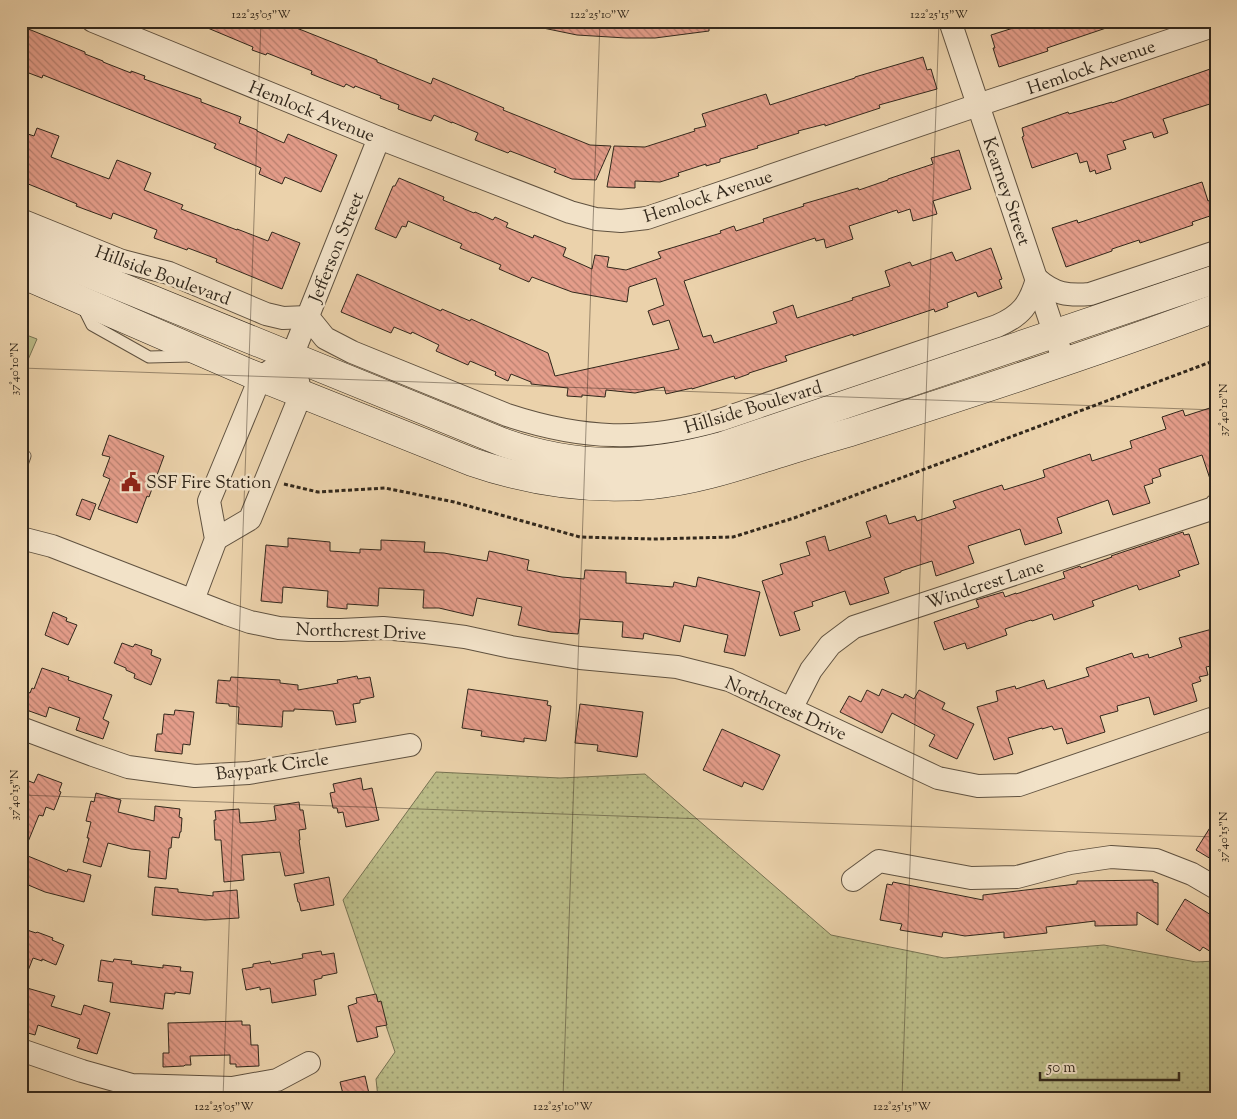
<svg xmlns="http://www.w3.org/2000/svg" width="1237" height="1119" viewBox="0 0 1237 1119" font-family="'Sorts Mill Goudy',serif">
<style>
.grass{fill:url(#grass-dots);stroke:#767252}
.park{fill:#babb87;stroke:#767252}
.building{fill:url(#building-back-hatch);stroke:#32281c}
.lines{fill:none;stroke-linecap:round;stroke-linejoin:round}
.service-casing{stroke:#605240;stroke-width:13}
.minor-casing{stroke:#605240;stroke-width:24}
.secondary-casing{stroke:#32281c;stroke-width:29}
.path{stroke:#32281c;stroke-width:3;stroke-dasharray:4 2.5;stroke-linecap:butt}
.service{stroke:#f2e2c8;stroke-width:11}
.minor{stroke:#f2e2c8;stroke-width:22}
.secondary{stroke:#f2e2c8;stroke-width:28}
.ticks{fill:none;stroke:#32281c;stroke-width:1;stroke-opacity:0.45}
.labels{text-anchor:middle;stroke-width:5;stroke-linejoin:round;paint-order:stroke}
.street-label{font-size:18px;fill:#32281c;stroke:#f2e2c8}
.poi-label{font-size:18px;fill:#32281c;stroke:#f2e2c8;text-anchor:start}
.neatline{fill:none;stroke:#32281c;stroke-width:2}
.ticks-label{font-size:12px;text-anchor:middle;fill:#32281c}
</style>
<defs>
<pattern id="grass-dots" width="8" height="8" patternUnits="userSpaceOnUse" patternTransform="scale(1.25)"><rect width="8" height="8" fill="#babb87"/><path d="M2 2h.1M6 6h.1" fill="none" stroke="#98986e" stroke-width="1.8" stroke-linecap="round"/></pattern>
<pattern id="building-back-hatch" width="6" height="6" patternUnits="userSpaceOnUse" patternTransform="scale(1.25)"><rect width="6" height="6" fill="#e49d8a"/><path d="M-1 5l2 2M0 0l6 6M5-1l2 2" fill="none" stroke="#b98070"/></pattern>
</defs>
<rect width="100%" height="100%" fill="#ebd2ab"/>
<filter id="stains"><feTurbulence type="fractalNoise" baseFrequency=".004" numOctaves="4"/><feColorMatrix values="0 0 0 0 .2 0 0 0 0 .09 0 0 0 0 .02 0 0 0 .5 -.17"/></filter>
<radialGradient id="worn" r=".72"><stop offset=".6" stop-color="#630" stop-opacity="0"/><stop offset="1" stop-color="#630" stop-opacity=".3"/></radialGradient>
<polygon class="grass" points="436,772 560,778 645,774 831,935 944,958 1104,945 1196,962 1216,961 1216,1098 378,1098 376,1079 395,1052 343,900"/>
<polygon class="park" points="21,333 37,339 21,376"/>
<g class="building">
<polygon points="191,21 279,21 377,60 377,62 431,84 433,78 504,108 503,110 590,145 611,146 596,180 572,179 554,172 556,169 518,154 510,151 508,153 475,140 478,133 452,122 452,123 434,115 431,121 411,114 398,109 399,105 380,98 381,96 355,86 354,88 346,84 344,87 311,74 312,71 267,53 266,55 252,50 253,47"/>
<polygon points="544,21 709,21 709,31 655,38 626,38 577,35 543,28"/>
<polygon points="1025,21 1118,21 1118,24 1047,48 1048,51 999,67 993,48 995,48 991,35 1026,24"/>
<polygon points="21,26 85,52 85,54 103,61 103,62 131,73 131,71 145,76 144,79 201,99 201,102 241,117 239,123 257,130 257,131 284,143 288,134 337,155 321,192 285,177 282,184 259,174 261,168 214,148 216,144 43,75 42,78 21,70"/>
<polygon points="923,57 927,70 931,69 937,89 879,105 880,108 825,126 825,124 798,131 799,133 757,146 758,148 720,159 720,162 706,166 706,164 678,173 679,176 660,182 635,181 635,188 607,187 614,146 645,147 695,131 694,129 706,126 702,114 766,94 770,105 826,87 855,78 855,77"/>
<polygon points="1216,67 1216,102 1163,119 1168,133 1154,138 1152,132 1123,141 1126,149 1107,155 1111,169 1096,174 1095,170 1090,172 1087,161 1080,163 1077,153 1032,168 1022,137 1024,136 1022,128 1068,112 1069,114 1112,102 1112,103"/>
<polygon points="37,128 59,136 51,157 109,179 117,160 151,173 144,190 183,205 181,209 237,230 237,229 268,241 272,232 300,243 282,289 216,262 217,259 188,248 187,250 154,238 157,230 113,213 111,219 76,206 77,204 21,181 21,139 25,140 28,134 34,136"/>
<polygon points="959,150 971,189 933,201 937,214 913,221 910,209 898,213 897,210 849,226 853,239 826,248 824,239 816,241 815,238 684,281 703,337 711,335 714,343 777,323 773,312 793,305 797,318 853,300 852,298 890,286 885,271 910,262 912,266 952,252 956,261 991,248 1002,279 999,280 1002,288 978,297 976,292 947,303 948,307 935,312 934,309 853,336 853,334 785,356 787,361 749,373 749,374 735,379 734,376 692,389 692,388 666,394 664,387 635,393 606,390 605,397 582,395 582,397 567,396 568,388 531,384 531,382 511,374 508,381 495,375 496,372 470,361 468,365 436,351 439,345 412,332 411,334 394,327 391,333 341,312 357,274 441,311 442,309 470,321 471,319 548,353 555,376 679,349 669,320 653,325 648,311 664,305 656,278 629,287 627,302 572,292 532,277 529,282 499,269 501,265 460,248 462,244 408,221 406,227 402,226 396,238 375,229 393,186 395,186 399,178 444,197 443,200 474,213 475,212 493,220 495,217 508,223 506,227 533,238 534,235 566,248 563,256 592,269 595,255 609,257 607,267 626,270 661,258 658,252 721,233 720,231 734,226 736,231 764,222 763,219 804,206 803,204 858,188 859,190 888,180 888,179 933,164 931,158"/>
<polygon points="1202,182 1208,201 1216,198 1216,214 1192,222 1193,225 1140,243 1139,240 1112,249 1112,251 1066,267 1052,228 1077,220 1078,223"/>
<polygon points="1216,406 1216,488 1213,488 1202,455 1159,469 1161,476 1152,479 1153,483 1144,486 1150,503 1113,515 1108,500 1057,518 1062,533 1025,545 1020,529 968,546 974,563 936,576 932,561 901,571 901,572 884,578 889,593 850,605 845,591 812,602 813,606 794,612 800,630 780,636 762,581 783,574 780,564 810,555 806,542 825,536 829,551 871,537 866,522 886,515 889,524 915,516 917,521 956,508 953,501 1002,485 1004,490 1033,481 1045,477 1043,470 1090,454 1092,461 1132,448 1130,441 1166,429 1162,417 1183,410 1185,416"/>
<polygon points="109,435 164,456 149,497 147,496 137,523 98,509 110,479 103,476 110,457 102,455"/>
<polygon points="82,499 96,504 90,520 76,515"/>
<polygon points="1183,532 1184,535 1189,534 1199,564 1178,571 1180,576 1139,590 1137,585 1092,601 1094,606 1054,620 1052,614 1032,621 1031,620 1005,629 1007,635 967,649 965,643 944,650 934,622 979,607 976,600 1003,592 1005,597 1016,593 1016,594 1065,578 1063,572 1080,566 1081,568 1112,557 1111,556"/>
<polygon points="288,538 330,542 330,551 360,553 360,549 381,550 381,540 425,542 424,552 444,553 487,561 489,551 529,560 527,570 562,577 584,579 585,570 626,572 626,583 673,587 674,582 696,587 698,577 760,592 745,656 724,652 728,635 684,625 680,642 644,633 643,639 622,637 623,622 580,619 578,634 551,632 518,625 522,607 477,598 473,616 439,608 423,608 424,590 379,588 378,606 347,604 347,609 327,607 328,591 283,587 282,603 261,601 266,545 288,547"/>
<polygon points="53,612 67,618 66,621 77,625 68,645 45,635"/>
<polygon points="1216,628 1216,665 1206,667 1208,675 1199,677 1201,681 1192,684 1197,701 1154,715 1149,697 1117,706 1118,711 1100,716 1105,732 1067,744 1062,728 1054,730 1052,726 1042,729 1042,728 1008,738 1013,754 994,760 977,707 998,701 996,691 1015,686 1016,689 1044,680 1047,689 1089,676 1086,668 1111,660 1132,653 1134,658 1148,654 1149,658 1182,647 1179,638"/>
<polygon points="122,643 133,647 135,644 152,650 151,655 161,659 151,685 134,678 135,674 126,670 126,668 114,663"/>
<polygon points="42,668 69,677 68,680 112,695 103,719 109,722 103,739 76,730 80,718 49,707 46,717 21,708 21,700 25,691 30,693 32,688 34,689"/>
<polygon points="357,676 358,679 370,677 374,697 360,700 360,703 353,704 356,722 336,725 333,711 294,709 294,711 283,711 282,727 238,724 239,707 229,706 229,704 216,703 218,680 230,681 231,677 280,680 280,683 298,685 298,690 338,683 337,680"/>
<polygon points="468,689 548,701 547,705 551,706 546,741 524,738 524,742 481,736 482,731 462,728"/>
<polygon points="882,689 903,698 905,694 914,699 919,690 945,703 942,709 974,724 957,759 929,746 935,735 892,713 882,733 840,712 849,696 861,702 867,690 879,696"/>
<polygon points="580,704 643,712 637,757 597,751 598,745 575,743"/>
<polygon points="175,710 194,712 190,745 183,744 182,754 155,751 157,734 162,734 164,714 174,715"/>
<polygon points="722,729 780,755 763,790 744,782 742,787 703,770"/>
<polygon points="38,774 62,783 59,791 61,792 54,810 46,807 43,816 39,815 23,854 67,872 68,869 91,875 84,902 45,892 21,882 21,778 34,783"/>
<polygon points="361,778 363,790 372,788 379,820 346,827 343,812 338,813 337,808 333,808 330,793 335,792 333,784"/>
<polygon points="96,793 121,800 118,812 154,821 155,806 180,809 179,817 182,818 181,832 180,832 179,838 172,837 171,848 169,848 166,879 148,877 150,851 131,849 108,843 101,867 83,862 89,838 87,838 91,822 86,821 91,801 94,802"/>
<polygon points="299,802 300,810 303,810 306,829 299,830 300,840 299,840 304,873 285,876 280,852 242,855 244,880 224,882 221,840 215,840 214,820 216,820 215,811 239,809 240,823 259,822 276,820 274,806"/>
<polygon points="1216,818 1216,862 1196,850"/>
<polygon points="329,877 334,905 301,911 299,902 298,902 294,884"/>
<polygon points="1153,880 1153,882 1158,883 1158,925 1137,912 1137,925 1095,926 1095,921 1046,927 1047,933 1004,938 1004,932 965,936 943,932 942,937 900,930 902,924 880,920 887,884 892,885 893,882 983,900 983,895 1077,884 1077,881"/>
<polygon points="155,887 178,889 178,892 213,896 213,892 237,890 239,918 205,920 152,915"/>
<polygon points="1185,899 1216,918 1216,955 1203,947 1200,951 1166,930"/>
<polygon points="24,929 36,933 37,932 53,938 52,940 64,945 56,965 42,959 42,961 33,958 22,986 21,986 21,937"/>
<polygon points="321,951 322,955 334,953 337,973 322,976 322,978 314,980 316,995 272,1003 270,988 260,990 260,987 246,990 242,969 253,967 253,964 270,961 271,964 303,958 302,954"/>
<polygon points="114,959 132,961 131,964 163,968 163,965 181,967 180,971 193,972 190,994 175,992 175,994 165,993 163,1009 110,1002 113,983 98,981 101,960 113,962"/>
<polygon points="27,988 55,996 51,1006 81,1015 84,1005 110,1013 97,1054 77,1048 80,1039 38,1025 35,1035 21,1031 21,1006"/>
<polygon points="376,994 378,1002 381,1001 387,1025 376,1027 378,1037 357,1042 348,1006 357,1003 356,998"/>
<polygon points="242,1021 242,1025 250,1025 251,1045 258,1045 259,1066 236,1067 236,1064 230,1064 230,1055 190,1056 191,1065 185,1065 184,1066 163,1067 163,1053 169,1053 168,1023"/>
<polygon points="365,1076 370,1098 344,1098 340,1082"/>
</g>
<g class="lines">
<defs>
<g id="service">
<polyline points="82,305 92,325 149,357 190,356"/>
<polyline points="21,454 25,456 21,467"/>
</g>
<g id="minor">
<polyline points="93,21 379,138 570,212 596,219 621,221 647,218 978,105 1216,25"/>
<polyline points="950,21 1064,362"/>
<polyline points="21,220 122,261 169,273 266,314 283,318 308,317"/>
<path d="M1037 279C1054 294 1068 296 1090 294L1216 252"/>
<path d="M308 317 325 338 352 352 507 415C583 440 643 442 720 420L997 326C1021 316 1030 304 1037 279"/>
<polyline points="292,356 379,138"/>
<polyline points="21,538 52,546 227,614 250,622 279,628 309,630 341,630 383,628 426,632 465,637 511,647 580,658 677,667 729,680 938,778 978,786 1019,785 1211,719 1216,718"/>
<polyline points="216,539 250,519 301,394 292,356"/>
<polyline points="193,600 216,539 209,501 260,378 292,356"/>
<polyline points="791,709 811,670 830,645 854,627 1214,508 1216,505"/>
<polyline points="21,728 93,755 128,767 195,776 249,773 410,745"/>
<polyline points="853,880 879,861 971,878 1017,877 1070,863 1111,857 1156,860 1192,874 1216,888"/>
<polyline points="21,1050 82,1071 132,1085 232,1088 277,1080 309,1063"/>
</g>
<g id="secondary">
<path d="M21 246 502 442C578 469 645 467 722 446L1216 279"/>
<path d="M21 274 249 373 472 462C530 482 590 491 652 485 691 481 728 470 765 458 794 449 822 440 851 432 973 393 1096 353 1216 308"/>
</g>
</defs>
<use href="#service" class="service-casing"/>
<use href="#minor" class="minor-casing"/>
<use href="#secondary" class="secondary-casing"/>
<polyline class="path" points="284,484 318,492 385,488 454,502 580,537 653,539 733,537 794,518 1216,360"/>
<use href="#service" class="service"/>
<use href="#minor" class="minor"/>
<use href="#secondary" class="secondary"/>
</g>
<path class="ticks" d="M21 368 1216 410M21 795 1216 837M223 1098 261 21M563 1098 600 21M902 1098 939 21"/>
<defs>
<symbol id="civic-bare" viewBox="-9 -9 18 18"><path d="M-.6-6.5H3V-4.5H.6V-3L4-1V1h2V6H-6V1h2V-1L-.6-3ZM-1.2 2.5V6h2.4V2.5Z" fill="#8f2418" stroke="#f2e2c8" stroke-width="2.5" paint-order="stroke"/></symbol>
</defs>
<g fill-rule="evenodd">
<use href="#civic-bare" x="117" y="468" width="28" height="28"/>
</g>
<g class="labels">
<g class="street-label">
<text transform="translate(1091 67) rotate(-19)" y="6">Hemlock Avenue</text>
<text transform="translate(312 111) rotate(22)" y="6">Hemlock Avenue</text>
<text transform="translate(1007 191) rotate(71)" y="6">Kearney Street</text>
<text transform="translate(708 196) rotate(-18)" y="6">Hemlock Avenue</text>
<text transform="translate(336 247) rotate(-68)" y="6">Jefferson Street</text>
<text transform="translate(163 275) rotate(20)" y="6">Hillside Boulevard</text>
<text transform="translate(753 407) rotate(-17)" y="6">Hillside Boulevard</text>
<text transform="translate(985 584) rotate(-18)" y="6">Windcrest Lane</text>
<text transform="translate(361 631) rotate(2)" y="6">Northcrest Drive</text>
<text transform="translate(786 708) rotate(24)" y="6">Northcrest Drive</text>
<text transform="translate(272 766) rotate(-8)" y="6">Baypark Circle</text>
</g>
<g class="poi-label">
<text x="146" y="488">SSF Fire Station</text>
</g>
</g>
<rect width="1237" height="1119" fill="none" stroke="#ebd2ab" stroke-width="55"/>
<path d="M1040 1072v8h139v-8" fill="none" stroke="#32281c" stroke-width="2.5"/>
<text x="1047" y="1072" font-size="15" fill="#32281c" stroke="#f2e2c8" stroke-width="4" paint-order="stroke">50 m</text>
<rect x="28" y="28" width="1182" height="1064" class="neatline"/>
<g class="ticks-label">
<text x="261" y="18">122°25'05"W</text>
<text x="600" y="18">122°25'10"W</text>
<text x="939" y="18">122°25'15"W</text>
<text transform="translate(14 369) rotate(-90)" y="4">37°40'10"N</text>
<text transform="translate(1223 410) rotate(-90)" y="4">37°40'10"N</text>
<text transform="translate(14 795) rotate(-90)" y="4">37°40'15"N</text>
<text transform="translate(1223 837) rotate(-90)" y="4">37°40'15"N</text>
<text x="224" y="1110">122°25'05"W</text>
<text x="563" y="1110">122°25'10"W</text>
<text x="902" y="1110">122°25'15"W</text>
</g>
<rect width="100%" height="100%" filter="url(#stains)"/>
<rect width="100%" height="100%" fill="url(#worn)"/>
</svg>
